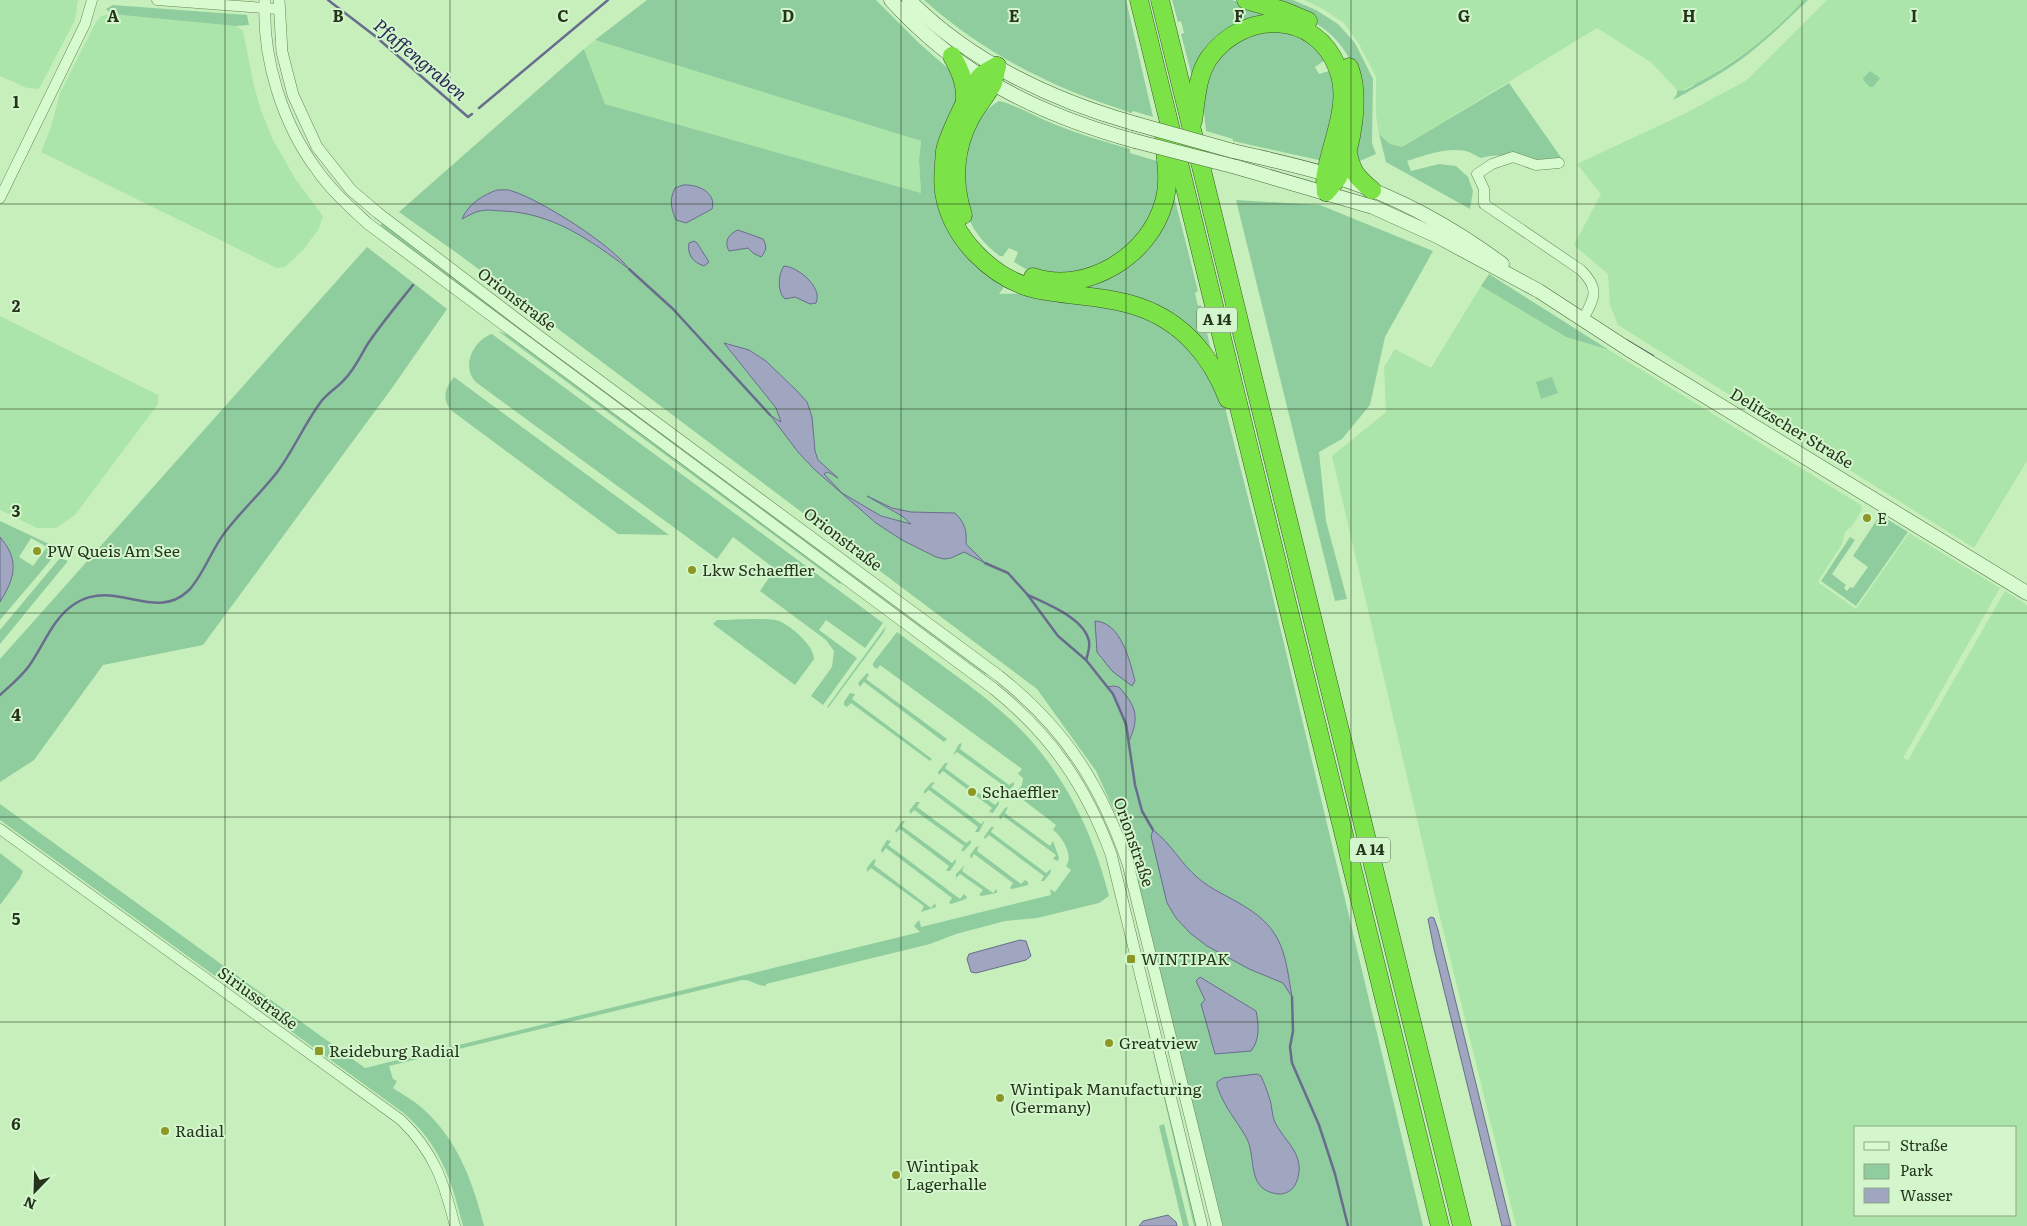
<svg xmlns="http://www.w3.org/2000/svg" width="2027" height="1226" viewBox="0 0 2027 1226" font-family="Literata,serif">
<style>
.farmland{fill:#ace5a9;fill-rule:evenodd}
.green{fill:#90cd9e;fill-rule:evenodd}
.water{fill:#a0a6c0;stroke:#686d8d}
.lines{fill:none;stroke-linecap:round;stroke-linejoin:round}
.stream{stroke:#686d8d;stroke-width:2.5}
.minor-casing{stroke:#678755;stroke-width:11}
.tertiary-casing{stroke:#678755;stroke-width:12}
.secondary-casing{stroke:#4b6839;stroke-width:15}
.motorway-casing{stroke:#3c542a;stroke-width:19}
.minor{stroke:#d7facf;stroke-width:10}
.tertiary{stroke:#d7facf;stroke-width:11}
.secondary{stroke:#d7facf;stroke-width:14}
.motorway{stroke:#7be347;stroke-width:18}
.secondary-bridge-casing{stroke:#4b6839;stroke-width:15;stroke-linecap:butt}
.secondary-bridge{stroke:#d7facf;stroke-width:14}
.grid{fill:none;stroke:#25351b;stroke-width:1;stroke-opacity:0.55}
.poi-dot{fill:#8c9823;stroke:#d3f6cc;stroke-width:2}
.labels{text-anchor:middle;stroke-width:4;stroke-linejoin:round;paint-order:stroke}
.shield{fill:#d3f6cc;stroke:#596f50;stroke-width:1}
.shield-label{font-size:15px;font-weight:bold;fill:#25351b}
.street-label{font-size:16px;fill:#25351b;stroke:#d3f6cc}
.poi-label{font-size:16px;fill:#25351b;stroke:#d3f6cc;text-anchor:start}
.water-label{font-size:18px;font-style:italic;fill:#2b2956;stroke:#d3f6cc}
.grid-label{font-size:16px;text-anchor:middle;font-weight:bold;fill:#25351b;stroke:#d3f6cc;stroke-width:4;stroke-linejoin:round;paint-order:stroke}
</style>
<rect width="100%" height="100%" fill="#c6efbc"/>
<g class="farmland">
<polygon points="0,0 78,0 75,20 40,87 37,89 27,88 0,76"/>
<polygon points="1304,0 1804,0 1770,33 1749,50 1707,78 1681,91 1677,90 1652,63 1597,28 1402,147 1390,144 1379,134 1376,115 1376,77 1359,44 1344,23 1323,9"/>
<polygon points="1827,0 2027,0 2027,461 1974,548 1618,325 1610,305 1608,274 1574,245 1601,194 1577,164 1686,113 1747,80"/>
<polygon points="111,14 236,26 243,31 254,86 261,110 272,138 296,180 320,212 323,217 318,230 303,250 285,267 277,268 41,152 51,127 60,93 96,22 101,16"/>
<polygon points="595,40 921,141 919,160 921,193 605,104 584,49"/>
<path d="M1481 286 1566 337 1609 350 1861 505 1862 510 1852 526 1845 532 1842 544 1818 582 1856 609 1909 533 2000 588 1903 758 1908 760 2005 591 2027 605V1226H1516L1439 913 1332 456 1386 412 1384 367 1395 349 1431 368ZM1856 1127H2016V1215H1856Z"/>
<polygon points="0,316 158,395 158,404 75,515 56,528 37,528 0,510"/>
</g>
<g class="green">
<polygon points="647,0 876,0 919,43 952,72 959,82 946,207 1007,283 999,294 1031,293 1135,312 1184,338 1222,396 1265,564 1423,1226 1223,1226 1127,839 1096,771 1037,689 461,256 399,212 584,49 605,104 921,193 919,160 921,141 595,40"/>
<path d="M924 0H1126L1153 117 1133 111 1131 113C1107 104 1083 97 1059 86 1011 65 964 36 924 0Z"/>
<polygon points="1172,0 1232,0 1273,13 1192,77 1181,34 1184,33 1181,21 1178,22"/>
<path d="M1255 0H1293L1316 10 1338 24 1355 43 1373 79 1372 143 1376 154 1360 161 1355 154 1351 61C1329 20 1296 13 1255 0Z"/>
<path d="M1804 0H1808C1786 21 1764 43 1739 61 1718 76 1695 88 1673 100L1677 94V90C1684 93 1691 87 1697 83 1738 62 1773 33 1804 0Z"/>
<polygon points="113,5 247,15 249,25 236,26 111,14 106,9"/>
<polygon points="1282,29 1312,42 1325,60 1315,67 1319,74 1329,71 1331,72 1337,102 1323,161 1233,141 1233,139 1206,131 1203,103 1208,68 1236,38"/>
<polygon points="1870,71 1880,78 1873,87 1870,87 1864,81 1863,78"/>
<path d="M1509 83 1562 159C1555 160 1546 164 1539 163 1518 160 1502 151 1481 158 1476 156 1471 152 1466 151 1447 147 1425 155 1407 161L1411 171 1439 164 1456 166 1468 177 1473 191 1470 209 1386 162 1379 134 1390 144 1402 147Z"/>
<path d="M999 101C1016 105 1032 115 1049 122 1075 133 1102 141 1130 149V153L1160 162V204L1129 251 1068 277 1031 272 1014 262 1018 252 1009 248 1003 256H1000C988 248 974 232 969 219 966 213 966 206 965 200 959 165 965 121 999 101Z"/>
<polygon points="1173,192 1198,291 1195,293 1198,306 1201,305 1214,364 1188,332 1050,285 1102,277"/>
<polygon points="1236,200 1320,205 1433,251 1385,337 1370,405 1342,439 1319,452 1326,521 1347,599 1335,601"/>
<polygon points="381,224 383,224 988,672 986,675 381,228"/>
<polygon points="367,247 447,309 392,388 203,645 103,665 34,760 0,782 0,659"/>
<polygon points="1489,274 1609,350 1566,337 1481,286"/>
<polygon points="498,331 508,335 842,582 840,584"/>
<path d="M492 334 883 623 865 648 826 620 819 630 857 658 823 705 811 696 832 667 834 651 826 640 760 591 775 569 733 537 717 559 477 383C460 368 473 340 492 334Z"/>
<path d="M454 377 669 535 618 534 452 411C441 400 445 388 454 377Z"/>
<polygon points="1552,377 1558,393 1541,399 1536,382"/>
<polygon points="1882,516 1908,532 1856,606 1821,581 1850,537 1855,540 1832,574 1846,585 1844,588 1847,591 1850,587 1853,588 1868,567 1853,556 1878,518"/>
<path d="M0 521 49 544 54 552 50 561 0 620V602L12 579 14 567 6 544 0 537ZM31 538 47 547 33 566 19 557Z"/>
<polygon points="60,558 68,561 0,644 0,630"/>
<path d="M717 620C729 620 770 617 779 621 791 626 814 645 814 659L795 685 713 624Z"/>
<polygon points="886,626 884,632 828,708 827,707"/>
<path d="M897 632C935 661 976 688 1011 720 1062 768 1092 829 1109 896L1099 903 1037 918 1005 921 956 934 930 944 766 984V986C757 986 751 979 742 980L389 1066 393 1079 397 1081 393 1088C402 1094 413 1100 422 1108 457 1138 473 1182 484 1226H463C451 1179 441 1147 405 1114L0 820V804L365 1068 920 932 914 926 919 920 921 927 1051 895 1050 889 1055 892 1071 870 1066 866C1074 856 1062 836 1053 830L1056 825 1018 796 1013 800V797L1022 785 1023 778 1018 774 1022 769 880 665 877 669 873 666V663Z"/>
<polygon points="867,673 869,675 866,679 947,739 944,742 864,682 860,687 858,683"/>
<polygon points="850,693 855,694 852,699 932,759 930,761 851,703 847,707 844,705 844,702"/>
<polygon points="962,743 960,749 1009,785 1014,782 1014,785 1007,793 1004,793 1007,788 957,752 953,755 959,744"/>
<polygon points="945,763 948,763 945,768 995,805 999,801 999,804 993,813 989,812 992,808 943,771 939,775 938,772"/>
<polygon points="935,782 931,787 981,824 985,820 979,832 975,832 978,827 929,790 924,794 924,791 931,783"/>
<polygon points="916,802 920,802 917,807 966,843 971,840 971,843 964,851 961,851 964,846 914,810 911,814 909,811"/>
<polygon points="1008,807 1005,813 1050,846 1053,841 1059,858 1058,861 1053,859 1056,855 1003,816 1000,820 999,816 1005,808"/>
<polygon points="902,821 905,821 902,826 952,863 956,859 956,862 950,871 946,871 949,866 900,829 896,833 895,831"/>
<polygon points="991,827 994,827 991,832 1046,873 1051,869 1051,872 1044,881 1041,881 1044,876 989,835 985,839 984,837"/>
<polygon points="887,840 891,841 888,845 960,899 964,894 967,897 966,899 951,904 949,903 952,898 886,848 882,853 881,850"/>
<polygon points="979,846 977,851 1021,884 1025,880 1028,882 1028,885 1012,889 1010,888 1013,883 974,854 971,859 970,855 976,847"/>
<polygon points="0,853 23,871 20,878 0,905"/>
<polygon points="876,859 874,865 931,908 935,903 936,907 921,912 924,906 871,868 867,872 867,868 873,860"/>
<polygon points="965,865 962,871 993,893 997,889 997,892 996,893 982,896 979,895 983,890 960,874 956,878 956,874"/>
<polygon points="1148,1030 1149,1032 1197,1226 1194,1226"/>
<polygon points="1164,1124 1189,1226 1183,1226 1159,1126"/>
</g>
<g class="water">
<path d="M683 185C697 184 717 192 712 209L686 223 676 220C671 208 669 200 675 188Z"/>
<path d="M497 190C502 190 507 189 512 191 541 200 612 245 629 269 590 240 553 213 503 211 496 211 487 209 480 211 474 212 468 216 462 219 468 204 483 195 497 190Z"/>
<path d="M738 230 763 239C767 246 767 250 761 257L753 253 748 248 729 251C724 242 728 234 738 230Z"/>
<path d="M694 241 697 243 709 262 704 266C692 262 687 254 689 243Z"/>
<path d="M784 266C798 267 823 287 816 303L810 304 795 297 785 299C777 292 778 274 784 266Z"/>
<path d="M724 343 749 350 766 361 798 392 807 402 812 417 815 451 818 460 838 478 828 472 824 474 842 493 881 516 911 524 902 516 867 496 892 508 911 512 955 513C965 523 967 531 966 544L985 563 964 552 951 558 944 559 936 557 902 540 876 523 815 470 798 452 770 415 781 422 776 408Z"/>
<path d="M0 537C20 560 15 578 0 602Z"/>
<path d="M1095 621C1121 622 1130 661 1135 681L1132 686 1112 671 1097 652Z"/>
<path d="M1113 686 1119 687C1136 706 1140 717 1129 741 1125 722 1119 702 1108 687Z"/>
<path d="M1153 830C1171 843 1181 864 1198 878 1212 890 1228 896 1244 906 1284 930 1285 955 1292 997L1283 983 1249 969 1207 946 1190 933 1176 918 1167 903 1151 836Z"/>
<polygon points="1431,917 1434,918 1438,930 1511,1226 1502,1226 1434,949 1428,919"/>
<polygon points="1020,940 1026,941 1031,956 1026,960 976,973 971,972 967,959 969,954"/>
<path d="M1200 977 1256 1011C1259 1024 1260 1040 1251 1051L1215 1054 1201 1004 1205 1000 1196 981Z"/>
<path d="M1257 1074 1261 1076C1264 1083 1267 1090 1269 1097 1273 1107 1271 1117 1277 1126 1285 1140 1297 1149 1299 1165 1300 1173 1297 1185 1291 1190 1285 1194 1280 1195 1273 1193 1247 1187 1256 1157 1247 1139 1236 1119 1225 1109 1217 1086V1082L1223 1078Z"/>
<polygon points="1168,1215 1176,1222 1177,1226 1139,1226 1143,1221"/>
</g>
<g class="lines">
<g class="stream">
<polyline points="328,0 375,36 468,117 472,114"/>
<polyline points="479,108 608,0"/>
<polyline points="629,269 673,309 770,415"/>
<polyline points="1626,340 1653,356"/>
<polyline points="985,563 1008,573 1027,594 1058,636 1086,660 1113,694 1126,724 1135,785 1142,811 1153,830"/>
<path d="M1028 595C1047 604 1084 618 1089 641 1090 647 1088 654 1086 660"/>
<path d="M0 695C10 686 21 677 29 666 44 645 53 617 76 603 116 579 155 622 188 591 202 578 212 548 226 531 242 510 262 492 278 471 294 449 304 425 320 403 326 394 337 388 344 380 354 370 360 357 367 345 381 324 397 305 413 285"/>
<polyline points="1292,997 1293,1031 1290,1047 1292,1063 1319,1125 1335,1174 1348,1226"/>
</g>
<defs>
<g id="minor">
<polyline points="157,0 278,9"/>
<path d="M1559 163 1536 165 1513 157 1492 164 1477 174 1484 189V204L1581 270C1600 289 1595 297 1583 319"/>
<polyline points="0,198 85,24 92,0"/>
<path d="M0 829 401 1120C434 1152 444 1182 455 1226"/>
</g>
<g id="tertiary">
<path d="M265 0C262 58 282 123 317 170 331 190 349 206 367 223L994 689C1051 735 1086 786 1111 854L1202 1226"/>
<path d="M279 0 282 52 293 95 317 147 351 190 378 213 539 336 999 676C1065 728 1101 785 1128 864L1217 1226"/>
</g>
<g id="secondary">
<path d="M891 0C960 76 1038 114 1135 141"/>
<path d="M909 0C969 61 1052 100 1133 123"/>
<path d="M1233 151C1271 160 1311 168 1348 181 1403 200 1455 229 1502 264"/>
<polyline points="1236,167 1373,207 1437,236 1539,291 1628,349 2027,593"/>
</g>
<g id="motorway">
<polyline points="1139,0 1440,1226"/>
<polyline points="1160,0 1462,1226"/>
<polyline points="1246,0 1284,11 1308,21"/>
<path d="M952 56C961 72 966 84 965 103"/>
<path d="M997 66C992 69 985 72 981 76 972 85 947 138 945 151 944 165 942 178 944 192 951 238 992 278 1035 289 1067 296 1109 296 1139 307 1183 322 1212 357 1228 399"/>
<path d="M1193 121C1196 101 1197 75 1209 58 1243 10 1316 10 1338 69 1351 104 1332 139 1326 173 1324 179 1326 186 1326 192"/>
<path d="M1347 149C1351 170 1355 176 1372 190"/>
<path d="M1326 192C1330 187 1335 182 1338 177 1352 148 1361 96 1349 67"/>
<path d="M963 215C952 183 954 148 971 117 977 106 986 96 992 85 995 79 995 72 997 66"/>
<path d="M1033 277C1087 295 1150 255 1164 202 1170 182 1166 162 1164 141"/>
</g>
</defs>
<use href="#minor" class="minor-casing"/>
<use href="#tertiary" class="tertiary-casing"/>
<use href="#secondary" class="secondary-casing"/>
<use href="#motorway" class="motorway-casing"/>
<use href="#minor" class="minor"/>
<use href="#tertiary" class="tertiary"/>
<use href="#secondary" class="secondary"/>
<use href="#motorway" class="motorway"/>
<defs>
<g id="secondary-bridge">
<polyline points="1133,123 1233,151"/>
<polyline points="1135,141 1236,167"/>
</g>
</defs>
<use href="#secondary-bridge" class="secondary-bridge-casing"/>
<use href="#secondary-bridge" class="secondary-bridge"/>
</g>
<path class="grid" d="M225 0V1226M450 0V1226M676 0V1226M901 0V1226M1126 0V1226M1351 0V1226M1577 0V1226M1802 0V1226M0 204H2027M0 409H2027M0 613H2027M0 817H2027M0 1022H2027"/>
<g class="poi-dot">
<circle cx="1867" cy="518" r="5"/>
<circle cx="37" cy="551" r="5"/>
<circle cx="692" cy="570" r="5"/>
<circle cx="972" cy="792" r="5"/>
<rect x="1126" y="954" width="10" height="10" rx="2.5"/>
<circle cx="1109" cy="1043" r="5"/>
<rect x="314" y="1046" width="10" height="10" rx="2.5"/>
<circle cx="1000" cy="1098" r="5"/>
<circle cx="165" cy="1131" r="5"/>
<circle cx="896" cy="1175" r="5"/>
</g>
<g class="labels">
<g class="shield">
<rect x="1197" y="307.5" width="40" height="25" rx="4"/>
<rect x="1350" y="837.5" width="40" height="25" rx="4"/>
</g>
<g class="shield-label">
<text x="1217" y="325">A 14</text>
<text x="1370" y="855">A 14</text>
</g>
<g class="street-label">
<text transform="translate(517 299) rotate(37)" y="6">Orionstraße</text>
<text transform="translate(1792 428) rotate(31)" y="6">Delitzscher Straße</text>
<text transform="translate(843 539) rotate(37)" y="6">Orionstraße</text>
<text transform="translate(1134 842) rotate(71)" y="6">Orionstraße</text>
<text transform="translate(258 998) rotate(36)" y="6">Siriusstraße</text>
</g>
<g class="poi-label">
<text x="1877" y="524">E</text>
<text x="47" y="557">PW Queis Am See</text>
<text x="702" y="576">Lkw Schaeffler</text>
<text x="982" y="798">Schaeffler</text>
<text x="1141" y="965">WINTIPAK</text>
<text x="1119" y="1049">Greatview</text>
<text x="329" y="1057">Reideburg Radial</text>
<text x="1010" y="1095">Wintipak Manufacturing<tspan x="1010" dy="18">(Germany)</tspan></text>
<text x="175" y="1137">Radial</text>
<text x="906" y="1172">Wintipak<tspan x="906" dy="18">Lagerhalle</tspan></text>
</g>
<g class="water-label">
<text transform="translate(420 60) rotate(40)" y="6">Pfaffengraben</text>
</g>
</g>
<g class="grid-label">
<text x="113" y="22">A</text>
<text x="338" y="22">B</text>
<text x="563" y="22">C</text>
<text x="788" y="22">D</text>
<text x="1014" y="22">E</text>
<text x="1239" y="22">F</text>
<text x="1464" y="22">G</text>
<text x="1689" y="22">H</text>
<text x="1914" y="22">I</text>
<text x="16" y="108">1</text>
<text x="16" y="312">2</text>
<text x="16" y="517">3</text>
<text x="16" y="721">4</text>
<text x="16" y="925">5</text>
<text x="16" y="1130">6</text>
</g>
<rect x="1854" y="1126" width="162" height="90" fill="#d3f6cc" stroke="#8da985"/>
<rect x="1864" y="1142" width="25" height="8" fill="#d7facf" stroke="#8da985"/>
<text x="1900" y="1151" font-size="15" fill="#25351b">Straße</text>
<rect x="1864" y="1164" width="25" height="15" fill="#90cd9e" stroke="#8da985"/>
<text x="1900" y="1176" font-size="15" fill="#25351b">Park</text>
<rect x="1864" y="1188" width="25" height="15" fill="#a0a6c0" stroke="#8da985"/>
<text x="1900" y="1201" font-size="15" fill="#25351b">Wasser</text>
<g transform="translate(35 1191) rotate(203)" stroke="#d3f6cc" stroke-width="4" paint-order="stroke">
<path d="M0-4L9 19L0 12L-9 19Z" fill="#25351b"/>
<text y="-8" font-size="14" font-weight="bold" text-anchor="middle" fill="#25351b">N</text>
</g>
</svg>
